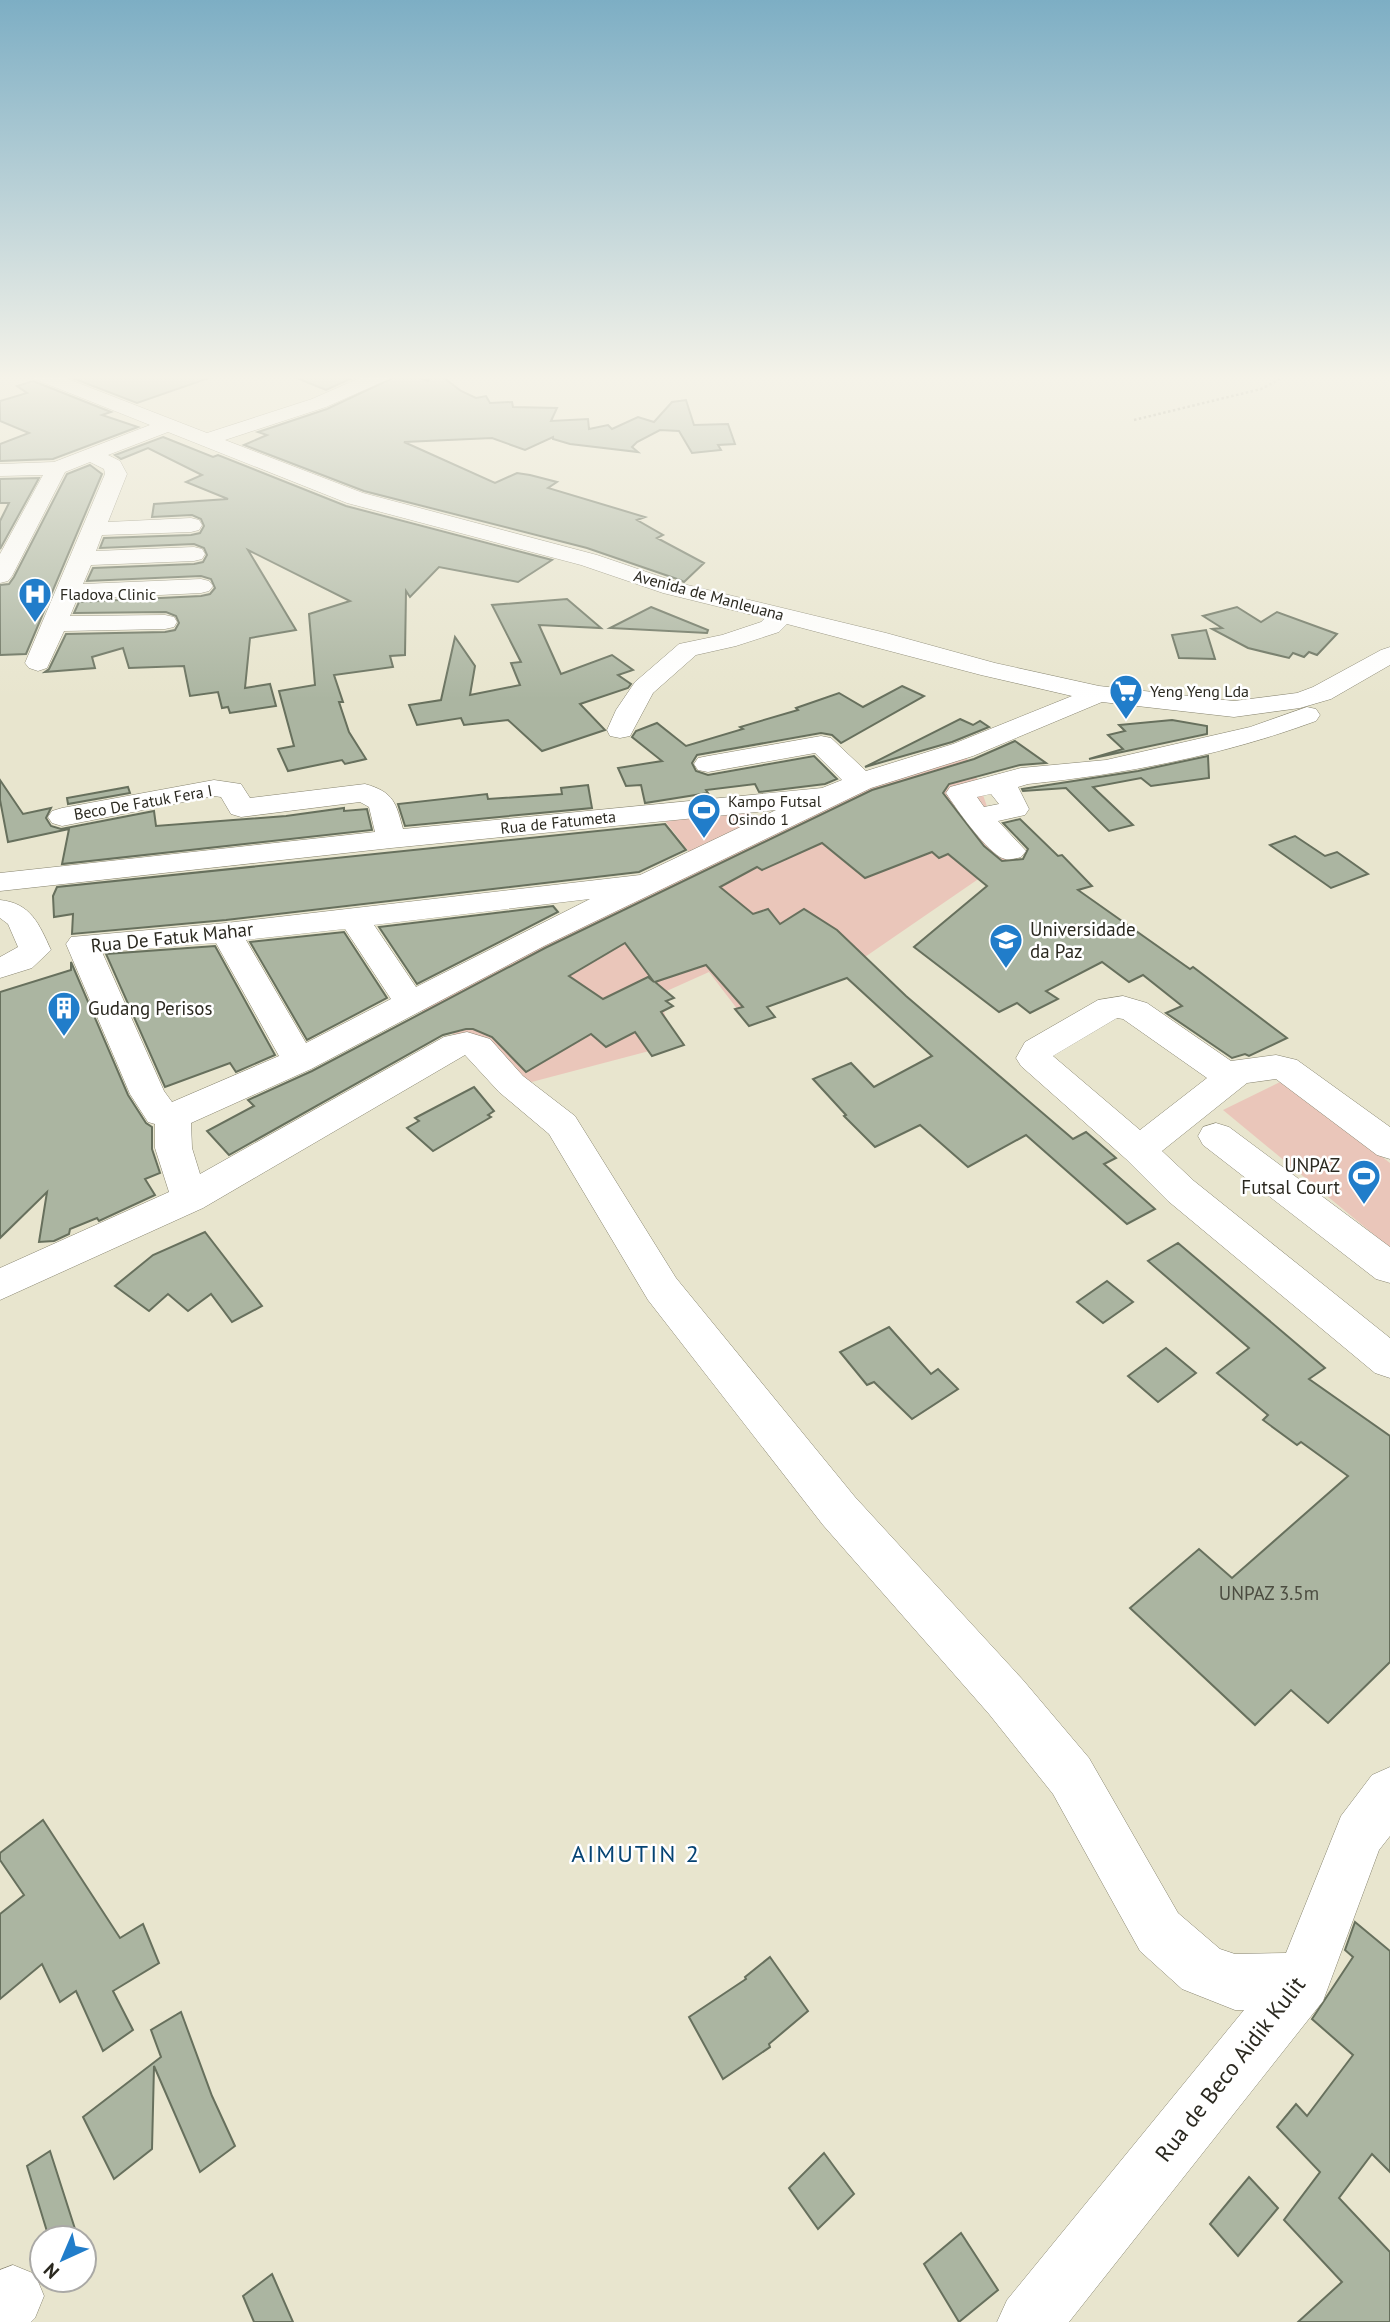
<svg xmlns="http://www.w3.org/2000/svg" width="1390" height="2322" viewBox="0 0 1390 2322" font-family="'PT Sans',sans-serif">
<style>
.green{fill:#eac6ba}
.building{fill:#abb5a1;stroke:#67705d;stroke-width:2;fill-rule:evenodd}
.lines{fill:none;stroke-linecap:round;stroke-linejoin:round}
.minor-casing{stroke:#87846f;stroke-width:1}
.path{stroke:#969382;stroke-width:2.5;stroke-dasharray:2.5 2.5;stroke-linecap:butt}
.minor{fill:#fff;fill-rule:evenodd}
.labels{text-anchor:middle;stroke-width:5;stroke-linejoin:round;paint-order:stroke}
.far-poi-label{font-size:16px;fill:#2b2920;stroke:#fff;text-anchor:start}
.far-street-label{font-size:16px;fill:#2b2920;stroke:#fff}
.poi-label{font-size:19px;fill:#2b2920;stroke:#fff;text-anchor:start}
.street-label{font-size:19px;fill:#2b2920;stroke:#fff}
.near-number-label{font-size:19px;fill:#4b4c40}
.near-street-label{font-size:23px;fill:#2b2920;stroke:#fff}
.near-neighbourhood-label{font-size:24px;letter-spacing:2px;fill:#054373;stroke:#fff}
</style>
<rect width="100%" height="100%" fill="#e8e5ce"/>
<g class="green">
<polygon points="963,750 978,781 1006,860 830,981 741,1014 709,972 660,994 672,1045 524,1084 410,1003 827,796"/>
<polygon points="746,809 757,828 690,853 665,821"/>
<polygon points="1284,1080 1390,1163 1390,1248 1223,1110"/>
</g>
<g class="building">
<polygon points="62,374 211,374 212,377 137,403"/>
<polygon points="295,374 332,374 350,379 326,390 294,377"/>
<polygon points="401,374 409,374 428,381 431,374 439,374 461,391 476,398 486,396 490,403 512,402 513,407 557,408 551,421 588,419 589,429 608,425 612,429 638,417 654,422 672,402 686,400 694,425 728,424 735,444 718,445 721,450 692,453 679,431 660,430 637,442 632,447 638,452 570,444 553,439 553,437 525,450 492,438 404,442 495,483 517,473 530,475 557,482 548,488 645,517 637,520 663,535 657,538 704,563 684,582 680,580 587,548 364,491 244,445 267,435 258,432 327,409"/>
<polygon points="33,381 111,412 102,415 138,427 53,459 0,461 0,444 29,433 0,421 0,401 27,393 17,386"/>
<polygon points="163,437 213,457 218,455 346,506 552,560 518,582 439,567 410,597 406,591 405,655 390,656 393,667 334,675 343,702 339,702 349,732 366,759 345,764 342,760 288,771 278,749 294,746 279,691 315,685 309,614 350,601 248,550 296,630 250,638 245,688 270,684 276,706 230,713 228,707 222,708 218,692 190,696 184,666 129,668 123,648 92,657 95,668 45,672 49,669 66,634 165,632 175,630 179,623 176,616 166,612 74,613 79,602 201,596 210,594 215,588 211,579 201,576 87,581 93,568 194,564 203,562 207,555 204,548 194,544 100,548 104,538 191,535 200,533 204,526 201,519 192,515 152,517 154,504 228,499 186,482 202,475 148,448 121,459 115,455"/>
<polygon points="90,465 102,474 26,654 0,655 0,585 9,584 14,577 67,474"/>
<polygon points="39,478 0,549 0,521 9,503 0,503 0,479"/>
<polygon points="567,599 601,628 539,625 561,674 612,655 633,670 618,675 631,684 628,688 580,704 605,730 542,751 508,720 464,725 461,718 417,725 409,705 441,700 455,637 475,666 470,695 520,685 511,663 521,662 492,605"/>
<polygon points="651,607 708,630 707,633 610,628"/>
<polygon points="1237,607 1261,622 1277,612 1337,634 1317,655 1309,652 1304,657 1293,653 1289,658 1248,648 1212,629 1222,628 1203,616"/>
<polygon points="1206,630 1215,659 1179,658 1172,635"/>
<polygon points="902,686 924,696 841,743 832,735 821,733 697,755 692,763 696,771 708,775 814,756 837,779 825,784 759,792 755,784 706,790 708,793 645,803 641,785 626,786 618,768 662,761 632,737 636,731 657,723 686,746 743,729 740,727 798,710 796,708 839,693 863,707"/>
<polygon points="960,719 973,725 980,721 989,727 952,742 865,767"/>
<polygon points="1172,720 1207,726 1207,734 1089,759 1123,749 1108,735 1125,731 1119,725"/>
<path d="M1015 741 1046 763 1020 765 949 784 943 793 984 846 1002 861 1023 859 1028 849 1003 823 1020 819 1058 856 1062 855 1092 886 1078 890 1190 969 1193 967 1287 1038 1249 1056 1245 1054 1232 1058 1166 1013 1182 1006 1143 975 1129 982 1102 962 1046 991 1058 999 1030 1013 1017 1003 999 1012 914 947 987 886 948 854 939 858 932 852 865 878 822 843 762 870 757 867 720 887 753 914 768 909 780 924 804 909 837 930 906 996 1073 1139 1086 1132 1116 1158 1104 1164 1155 1209 1127 1224 1026 1135 968 1167 920 1125 875 1147 844 1116 846 1115 813 1079 851 1063 874 1087 932 1056 847 978 767 1007 775 1017 749 1026 735 1009 743 1007 706 965 655 982 674 998 666 1001 673 1006 661 1012 684 1045 652 1056 635 1032 606 1047 591 1034 526 1072 492 1037 473 1029H466L443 1035 229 1155 207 1131 254 1106 248 1100 312 1071 545 948 872 790 974 759ZM625 943 654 982 648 977 603 999 569 976Z"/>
<polygon points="1208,756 1209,778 1151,786 1141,778 1093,787 1133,825 1109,831 1066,788 1023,791 1022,789 1138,771"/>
<polygon points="0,780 23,814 51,808 46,818 51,826 61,829 154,811 156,826 286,816 344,808 344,811 367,809 372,830 62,864 69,829 8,842 0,800"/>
<polygon points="588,785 592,808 405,826 398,804 487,794 488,799 562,794 561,788"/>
<polygon points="128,787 130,793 68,804 67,798"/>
<polygon points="665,824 686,850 639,872 226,920 72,934 73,914 54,917 53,896 57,887"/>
<polygon points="1295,836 1325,856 1337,852 1368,874 1331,888 1270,845"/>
<polygon points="553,906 558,912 417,984 379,927"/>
<polygon points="344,932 387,998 307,1040 250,942"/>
<polygon points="215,946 275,1055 236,1072 230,1063 165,1087 106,954"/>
<polygon points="71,962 128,1095 146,1123 152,1127 152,1149 160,1173 145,1179 155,1195 99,1221 97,1218 70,1229 69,1234 54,1241 39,1242 47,1192 0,1238 0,992 71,970"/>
<polygon points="474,1087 494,1111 488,1115 491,1117 433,1151 407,1128 419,1121 415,1118"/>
<polygon points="205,1232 262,1306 232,1322 211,1294 188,1311 168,1294 149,1311 115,1286 153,1255"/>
<polygon points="1178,1243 1325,1368 1309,1379 1390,1436 1390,1662 1328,1723 1291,1690 1255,1725 1130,1608 1199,1549 1232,1578 1348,1476 1301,1442 1297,1445 1263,1420 1268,1415 1217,1373 1249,1348 1148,1261"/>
<polygon points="1107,1281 1133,1302 1103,1323 1077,1302"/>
<polygon points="889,1327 931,1374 938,1369 958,1389 912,1419 874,1382 867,1385 840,1352"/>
<polygon points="1166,1348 1196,1373 1158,1402 1128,1376"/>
<polygon points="43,1820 120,1938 143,1924 159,1963 113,1991 133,2030 103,2051 76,1991 60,2002 42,1964 0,1999 0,1914 24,1895 0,1860 0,1853"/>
<polygon points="1355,1922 1390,1951 1390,2172 1372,2154 1339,2198 1390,2252 1390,2322 1298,2322 1342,2282 1284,2220 1320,2172 1277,2127 1296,2104 1307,2116 1353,2055 1312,2019 1353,1957 1345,1950"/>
<polygon points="770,1957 808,2011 769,2044 770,2047 723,2079 689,2017 746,1979 745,1977"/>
<polygon points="181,2012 212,2096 235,2146 200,2172 154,2066 152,2149 114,2179 83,2117 161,2057 151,2030"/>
<polygon points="50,2151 76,2232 66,2238 49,2238 27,2166"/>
<polygon points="824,2153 854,2194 818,2229 789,2188"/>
<polygon points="1249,2177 1278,2208 1238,2256 1210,2224"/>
<polygon points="961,2233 998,2290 959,2322 924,2264"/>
<polygon points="272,2274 293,2322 254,2322 243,2296"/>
</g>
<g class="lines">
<defs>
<g id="minor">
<path d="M30 374H55L207 433 312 399 369 374H393L391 378 326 407 225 440 363 493 597 555 679 583 886 633 995 663 1099 686 1234 701 1297 693 1313 687 1381 650 1390 647V665L1331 699 1300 708 1234 717 1102 702 973 756 871 788 544 946 311 1069 191 1123 192 1148 200 1174 444 1037 467 1032 490 1039 523 1076 575 1116 676 1278 855 1497 1023 1680 1089 1758 1178 1913 1220 1949 1235 1954 1286 1953 1341 1816 1372 1775 1390 1767V1836L1379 1850 1323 2001 1069 2322H997L1007 2300 1244 2010H1235L1182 1989 1140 1951 1053 1794 989 1714 823 1525 648 1300 549 1134 499 1092 465 1055 203 1208 0 1300V1268L169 1192 155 1148V1124L148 1122 130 1094 66 944 71 937 226 923 640 875 776 810 391 848 0 891V873L375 832 369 807 360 802 241 817 231 814 221 797 214 796 62 826 52 823 48 817 52 811 62 808 214 780 241 784 250 798 365 784C394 792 396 803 403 829L822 788 842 780 815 753 708 772 698 770 694 764 698 758 708 756 821 736 831 738 866 771 953 744 1072 696 981 675 787 624 779 632 736 646 696 655 653 693 630 736 620 738 610 736 607 730 616 710 635 682 679 644 722 635 761 622 765 618 663 593 581 565 347 503 168 432 108 455 120 461 127 474 108 522 191 518 199 520 202 525 199 530 191 532 102 535 96 551 194 547 202 549 205 554 202 559 194 561 91 565 83 584 201 579 209 581 213 586 209 591 201 593 77 599 70 616 165 615 174 617 177 622 174 627 165 629 64 631 47 668 38 671 29 668 25 663 105 474 104 469 90 462 65 472 12 576 8 581 0 583V554L43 475 0 476V464L54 462 150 425 32 378ZM590 899 416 987 374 925ZM345 929 391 999 306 1043 246 940ZM216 943 279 1056 172 1102 164 1091 102 952Z"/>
<path d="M1307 707 1316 709 1320 715 1316 721C1224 755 1126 774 1028 784L1018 787 1029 809 1025 815 998 821 1026 851 1021 857C1014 859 1007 861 1000 857 982 845 958 811 946 793L950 787 1021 768 1106 760 1250 727ZM991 794 999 804 984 807 977 797Z"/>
<path d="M0 900C31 903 39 924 51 950L32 968 0 978V957L18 947 8 924 0 918Z"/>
<path d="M1123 996 1147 1003 1231 1061 1276 1055 1297 1060 1390 1127V1159L1377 1155 1276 1079 1247 1083 1162 1151 1194 1181 1390 1338V1378L1375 1373 1168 1201 1126 1159 1021 1066 1016 1058 1025 1042 1098 1000ZM1117 1018 1123 1019 1207 1078 1140 1130 1053 1056Z"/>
<polygon points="1216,1123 1229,1127 1390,1247 1390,1283 1376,1279 1203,1145 1198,1136 1203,1127"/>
<polygon points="13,2265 35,2274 44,2296 35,2318 31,2322 0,2322 0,2270"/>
</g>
</defs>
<use href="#minor" class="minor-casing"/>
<polyline class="path" points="1134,420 1261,389 1290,374"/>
<use href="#minor" class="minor"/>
</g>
<linearGradient id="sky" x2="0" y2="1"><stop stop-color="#7daec4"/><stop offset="0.54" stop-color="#f5f3e9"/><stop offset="1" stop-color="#f5f3e9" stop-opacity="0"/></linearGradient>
<rect width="1390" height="699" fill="url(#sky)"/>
<defs>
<symbol id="hospital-pin" viewBox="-11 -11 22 30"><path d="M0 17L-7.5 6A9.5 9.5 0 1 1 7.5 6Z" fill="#217dca" stroke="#fff"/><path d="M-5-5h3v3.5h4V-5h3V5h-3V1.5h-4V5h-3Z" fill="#fff"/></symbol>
<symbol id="supermarket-pin" viewBox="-11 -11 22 30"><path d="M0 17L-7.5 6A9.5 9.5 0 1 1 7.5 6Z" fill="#217dca" stroke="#fff"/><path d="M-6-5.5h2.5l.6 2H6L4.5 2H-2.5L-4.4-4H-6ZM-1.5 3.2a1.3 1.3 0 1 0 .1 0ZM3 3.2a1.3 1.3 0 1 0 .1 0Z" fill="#fff"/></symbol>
<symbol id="stadium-pin" viewBox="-11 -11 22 30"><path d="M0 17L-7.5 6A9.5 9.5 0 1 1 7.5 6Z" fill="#217dca" stroke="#fff"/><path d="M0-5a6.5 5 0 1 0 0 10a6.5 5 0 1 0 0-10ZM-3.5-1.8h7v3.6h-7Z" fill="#fff"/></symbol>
<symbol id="university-pin" viewBox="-11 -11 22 30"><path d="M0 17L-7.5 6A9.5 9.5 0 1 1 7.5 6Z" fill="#217dca" stroke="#fff"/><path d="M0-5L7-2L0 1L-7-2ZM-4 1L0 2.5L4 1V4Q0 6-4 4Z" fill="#fff"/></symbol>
<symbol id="building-pin" viewBox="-11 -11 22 30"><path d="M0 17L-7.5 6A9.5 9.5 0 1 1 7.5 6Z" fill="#217dca" stroke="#fff"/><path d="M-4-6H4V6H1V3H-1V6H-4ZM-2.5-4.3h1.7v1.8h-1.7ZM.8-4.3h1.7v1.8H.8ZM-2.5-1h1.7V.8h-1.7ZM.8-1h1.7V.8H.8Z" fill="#fff"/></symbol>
</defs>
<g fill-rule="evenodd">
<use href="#hospital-pin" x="16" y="575" width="38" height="52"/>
<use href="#supermarket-pin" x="1107" y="672" width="38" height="52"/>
<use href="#stadium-pin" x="685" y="791" width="38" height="52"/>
<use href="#university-pin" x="987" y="921" width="38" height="52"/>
<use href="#building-pin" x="45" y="989" width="38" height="52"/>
<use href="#stadium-pin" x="1345" y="1157" width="38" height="52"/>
</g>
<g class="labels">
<g class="far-poi-label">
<text x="60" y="600">Fladova Clinic</text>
<text x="1150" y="697">Yeng Yeng Lda</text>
<text x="728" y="807">Kampo Futsal<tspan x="728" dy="18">Osindo 1</tspan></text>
</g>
<g class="far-street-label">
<text transform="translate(709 595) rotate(15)" y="6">Avenida de Manleuana</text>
<text transform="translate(143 802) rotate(-10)" y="6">Beco De Fatuk Fera I</text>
<text transform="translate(558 822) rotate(-6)" y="6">Rua de Fatumeta</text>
</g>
<g class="poi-label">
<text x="1030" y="936">Universidade<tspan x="1030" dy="22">da Paz</tspan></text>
<text x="88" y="1015">Gudang Perisos</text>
<text x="1340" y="1172" text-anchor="end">UNPAZ<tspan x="1340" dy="22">Futsal Court</tspan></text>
</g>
<g class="street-label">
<text transform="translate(172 937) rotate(-6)" y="7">Rua De Fatuk Mahar</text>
</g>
<g class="near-number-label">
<text x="1269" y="1600">UNPAZ 3.5m</text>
</g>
<g class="near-street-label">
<text transform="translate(1230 2069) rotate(-52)" y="8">Rua de Beco Aidik Kulit</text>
</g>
<g class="near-neighbourhood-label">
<text x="636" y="1862">AIMUTIN 2</text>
</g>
</g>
<g transform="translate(63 2259) rotate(224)"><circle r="33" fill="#ffffff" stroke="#aaa9a6" stroke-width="2"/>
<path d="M0-5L12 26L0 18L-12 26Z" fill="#217dca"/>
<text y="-10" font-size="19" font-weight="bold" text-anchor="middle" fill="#2b2920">N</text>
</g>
</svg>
